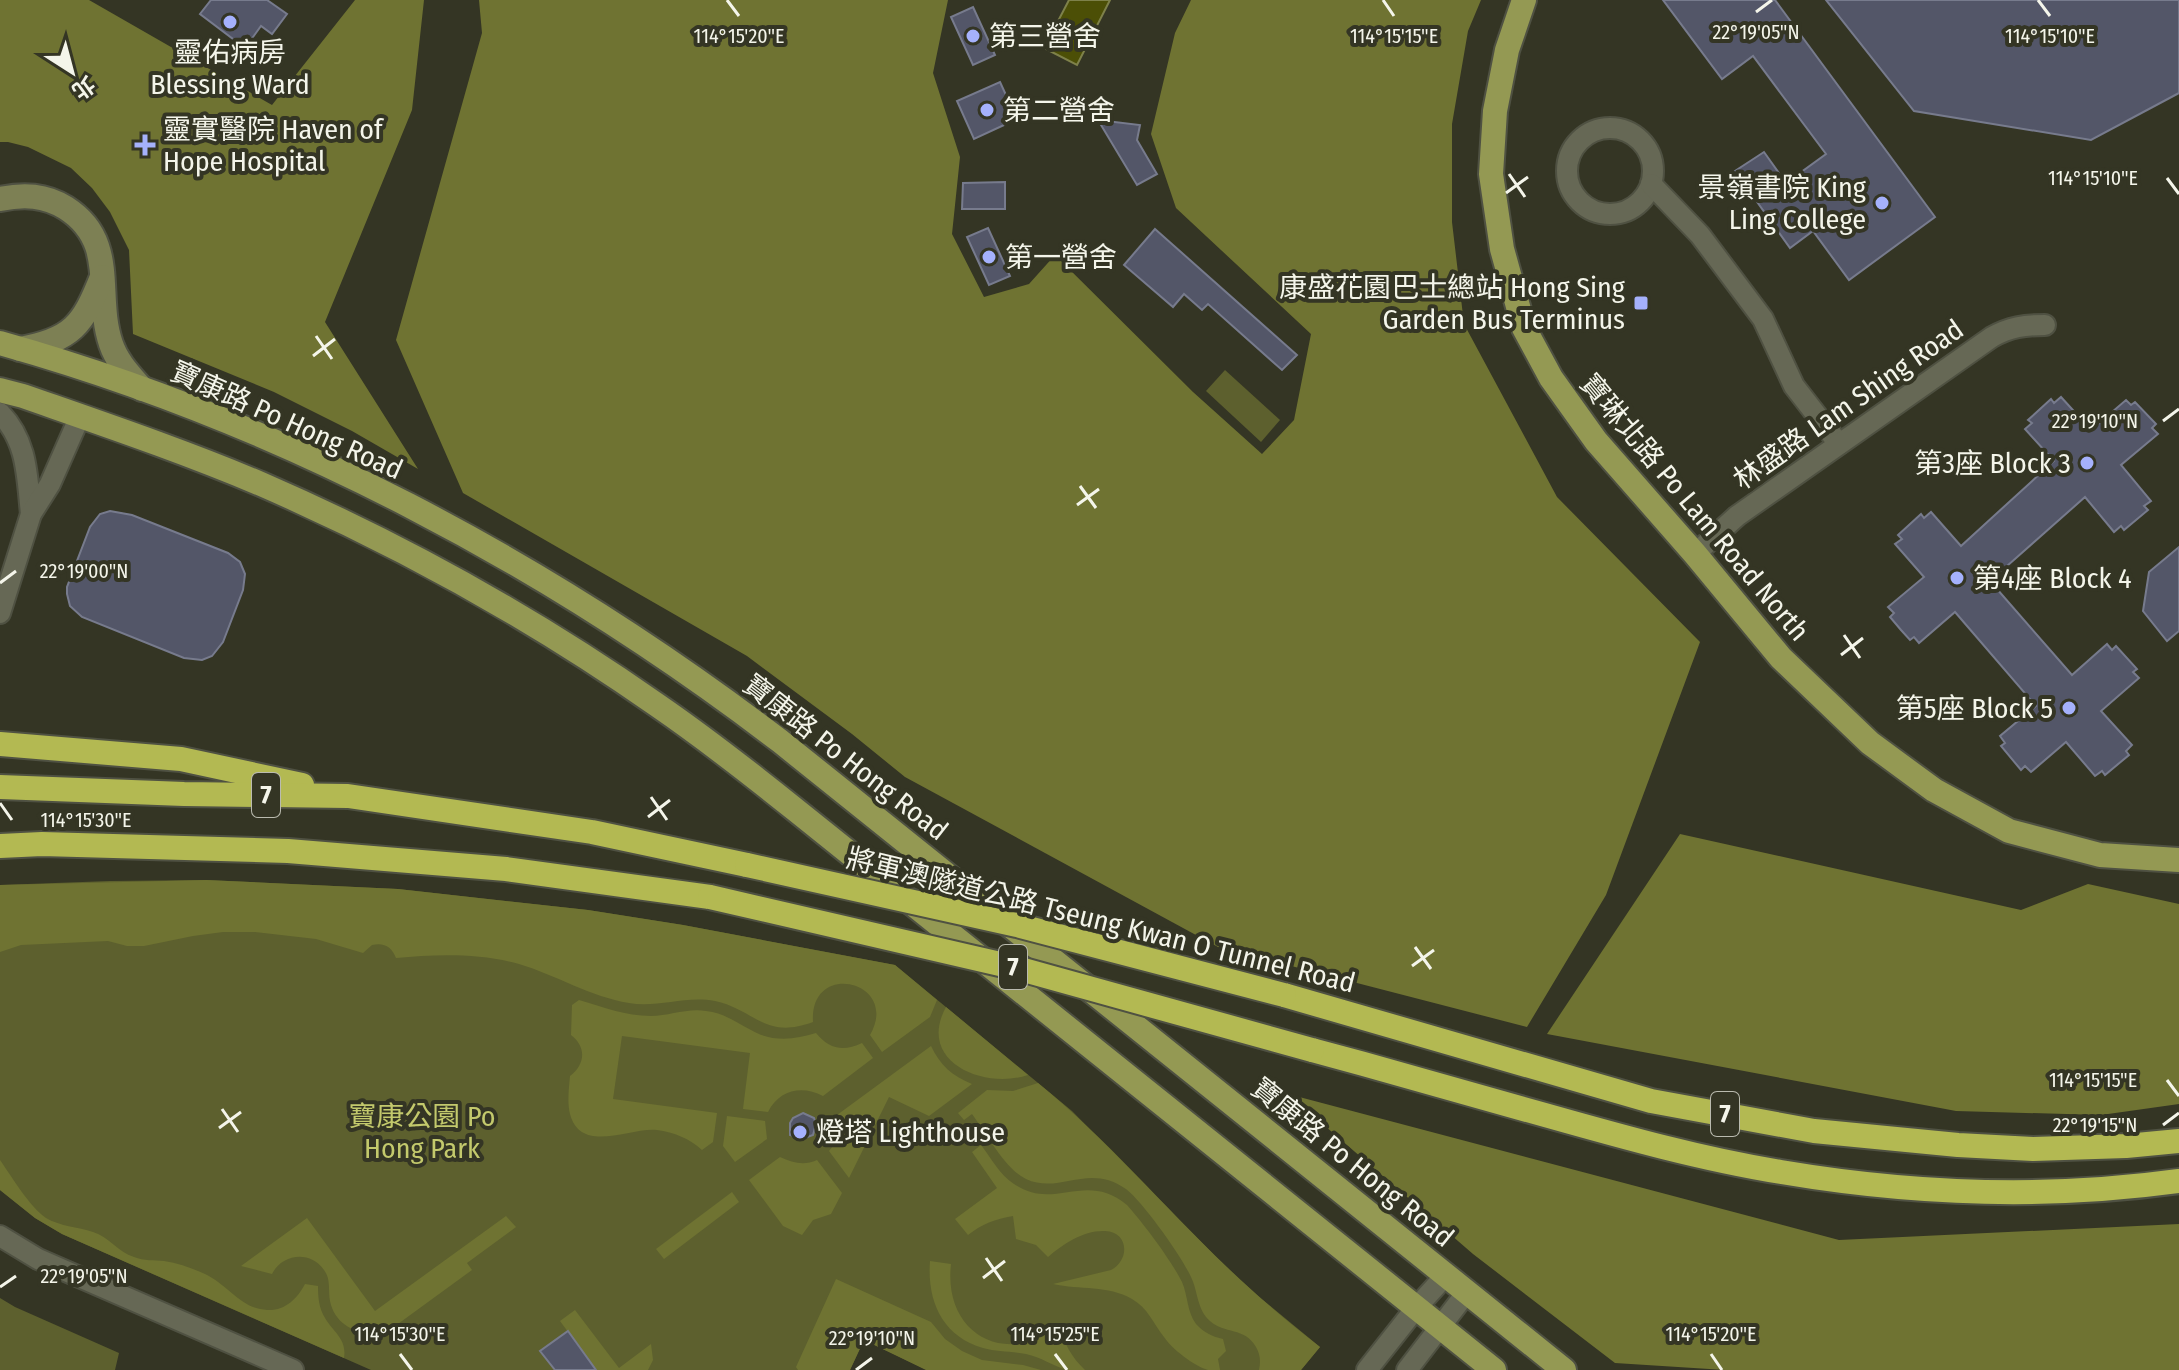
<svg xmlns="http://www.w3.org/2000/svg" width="2179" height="1370" viewBox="0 0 2179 1370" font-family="'Fira Sans Condensed','Noto Sans TC',sans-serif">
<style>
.green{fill:#5d602e}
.forest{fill:#6f7332}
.water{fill:#4c4f06;stroke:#7e814a;stroke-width:2}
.building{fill:#535668;stroke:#777b8d;stroke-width:2}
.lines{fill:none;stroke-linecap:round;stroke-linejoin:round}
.street-casing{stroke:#4f5142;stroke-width:24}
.secondary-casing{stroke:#4f5142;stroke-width:28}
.primary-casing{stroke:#4f5142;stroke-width:28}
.highway-casing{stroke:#4f5142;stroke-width:28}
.street{stroke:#666855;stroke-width:20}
.secondary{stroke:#7d8054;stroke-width:24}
.primary{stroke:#949953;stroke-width:24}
.highway{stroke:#b3b952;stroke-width:24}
.highway-bridge-casing{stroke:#4f5142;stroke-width:28;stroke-linecap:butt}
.highway-bridge{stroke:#b3b952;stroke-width:24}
.ticks{fill:none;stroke:#f4f5ea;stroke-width:3}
.poi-dot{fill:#a5b1fc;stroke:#343524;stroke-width:3}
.labels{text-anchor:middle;stroke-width:8;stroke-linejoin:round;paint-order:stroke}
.shield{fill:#343524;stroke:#babbaf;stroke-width:2}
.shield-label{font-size:26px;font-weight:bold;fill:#f4f5ea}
.poi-label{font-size:28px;fill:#f4f5ea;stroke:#343524;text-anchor:start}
.street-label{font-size:28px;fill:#f4f5ea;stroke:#343524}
.park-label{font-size:28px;fill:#c3c96c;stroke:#343524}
.ticks-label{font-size:20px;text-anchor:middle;fill:#f4f5ea;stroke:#343524;stroke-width:8;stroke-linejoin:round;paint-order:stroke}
</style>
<rect width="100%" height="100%" fill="#343524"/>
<g class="green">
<polygon points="1225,370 1280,420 1261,442 1206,391"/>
<polygon points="206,880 398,889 588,910 683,925 895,965 1072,1111 1226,1267 1257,1295 1320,1347 1301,1370 927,1370 864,1340 850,1370 371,1370 62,1234 35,1218 0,1190 0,885 110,881"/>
<polygon points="0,1298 15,1307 119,1353 115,1370 0,1370"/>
</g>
<g class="forest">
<polygon points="0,0 89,0 272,105 355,0 424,0 412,110 325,322 418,469 352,431 274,392 133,334 129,250 110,212 92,188 71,168 28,147 8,142 0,142"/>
<polygon points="479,0 948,0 933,73 960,157 952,234 984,297 1029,284 1055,255 1193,392 1262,454 1294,420 1311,334 1176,208 1151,134 1175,33 1191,0 1481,0 1468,31 1452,124 1452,222 1464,324 1557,497 1700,642 1606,895 1527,1027 1218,947 905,777 852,734 747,656 463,493 396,340 482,33"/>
<polygon points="1680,834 2021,910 2088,884 2179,904 2179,1104 2101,1115 1956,1111 1547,1034"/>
<path d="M206 880 398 889 588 910 683 925 895 965 937 1000 930 1017 882 1052 870 1035C901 981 809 959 813 1022 764 1040 756 1010 715 1001 686 995 658 1008 629 1003 591 997 556 975 519 964 481 953 436 954 396 958 392 947 384 942 372 945L363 953 316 939 255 932H223L193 936 144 946H127L108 941 21 945 0 952V885Z"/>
<path d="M579 1000C604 1007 625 1016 651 1016 669 1016 687 1008 706 1011 724 1013 735 1022 751 1030 771 1042 794 1040 816 1033 829 1049 843 1052 862 1043L873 1058 823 1096C802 1085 779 1090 768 1112L743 1109 750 1053 622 1036 613 1099 717 1113 713 1142 702 1150C690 1139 674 1132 657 1130 630 1127 581 1155 570 1114 567 1102 569 1088 570 1076 585 1065 587 1047 571 1035L572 1005Z"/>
<path d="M946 1007 1028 1075C984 1090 916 1062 946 1007Z"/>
<path d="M931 1046C940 1065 952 1076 972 1084L929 1116 889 1097 849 1178 829 1151C839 1140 840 1129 837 1115Z"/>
<path d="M1038 1083C1106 1138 1163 1206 1227 1267 1257 1296 1288 1322 1320 1347L1301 1370H1259C1261 1361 1260 1354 1256 1347 1245 1327 1224 1334 1210 1321 1197 1310 1198 1291 1191 1277 1182 1257 1143 1202 1126 1189 1088 1162 1060 1195 1026 1179 1005 1169 986 1133 972 1114L964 1120 958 1113 987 1090 1013 1091Z"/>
<polygon points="1288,1094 1839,1240 2179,1224 2179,1370 1725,1370 1615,1363 1473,1254"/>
<polygon points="727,1116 765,1121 767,1139 735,1162 723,1146"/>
<path d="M981 1145C991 1158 1000 1175 1014 1184 1054 1212 1085 1170 1127 1205 1144 1224 1171 1260 1182 1282 1188 1296 1187 1312 1196 1324 1203 1332 1213 1337 1223 1339L1226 1351 1218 1359 1220 1370C1216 1370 1212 1370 1208 1370 1194 1366 1172 1349 1164 1337 1153 1323 1148 1308 1132 1299 1108 1285 1080 1290 1053 1284L1111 1270C1130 1260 1129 1232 1105 1231 1084 1230 1063 1244 1048 1257L1036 1245 1016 1239 1013 1216C995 1219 982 1224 968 1235L955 1219 997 1188 972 1152Z"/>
<path d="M780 1157C793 1163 804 1166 817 1160L842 1193 831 1214 813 1220 802 1235 783 1226 749 1180Z"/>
<path d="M0 1160C12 1177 29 1206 46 1218 59 1226 78 1227 93 1232 109 1237 118 1252 134 1257 144 1261 154 1260 164 1261 178 1263 192 1268 205 1274 227 1284 241 1309 267 1310 285 1311 297 1299 305 1284L318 1286C318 1298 319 1308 325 1318 334 1333 347 1339 344 1358L62 1234 35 1218 0 1190Z"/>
<polygon points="732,1192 739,1202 664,1259 656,1249"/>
<path d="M506 1216 516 1227 467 1263 472 1270 391 1329C366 1338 336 1330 330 1301 328 1290 331 1279 324 1270 310 1250 282 1254 272 1274L241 1266 307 1218 375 1311Z"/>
<path d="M930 1261 951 1264C943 1333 1004 1368 1059 1326 1065 1344 1071 1357 1085 1370 1079 1370 1072 1370 1067 1370 1053 1366 1041 1357 1026 1354 1012 1351 997 1352 983 1348 942 1336 927 1301 930 1261Z"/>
<polygon points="836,1279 931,1322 945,1339 962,1351 982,1360 1023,1365 1041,1370 926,1370 864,1340 850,1370 798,1370 796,1367"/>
<polygon points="575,1310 619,1368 651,1344 653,1360 648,1370 596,1370 560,1321"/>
</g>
<polygon class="water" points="1069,0 1110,0 1077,65 1044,48"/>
<g class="building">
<polygon points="211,0 267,0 287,14 272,34 261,26 245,48 200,14"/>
<polygon points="1663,0 1775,0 1935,217 1849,280 1813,231 1790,248 1735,171 1764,152 1786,183 1826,154 1753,56 1722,79"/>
<polygon points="1826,0 2179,0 2179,93 2091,140 1914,111"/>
<polygon points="973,7 995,55 973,65 951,17"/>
<polygon points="1000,82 1017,119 974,139 957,101"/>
<polygon points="1098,120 1140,125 1137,140 1157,174 1137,185"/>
<polygon points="1005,182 1005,209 962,209 963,183"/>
<polygon points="988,228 1010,276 989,285 967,237"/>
<polygon points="1155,229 1297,355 1282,370 1208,304 1202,310 1184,294 1173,307 1124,265"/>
<polygon points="2061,397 2091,430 2126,400 2131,405 2135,402 2156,424 2152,428 2158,434 2121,465 2151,501 2144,506 2148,510 2124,530 2121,526 2114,532 2085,497 1990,581 2072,675 2107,644 2112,650 2116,646 2137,669 2133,672 2139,678 2101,711 2132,745 2126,751 2129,755 2105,775 2102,771 2095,776 2066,742 2031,772 2025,766 2021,770 2001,746 2005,743 2000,736 2036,706 1955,612 1919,643 1914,637 1910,640 1901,630 1890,617 1894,613 1888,607 1924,577 1895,544 1902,539 1898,535 1921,514 1924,518 1931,512 1961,546 2054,461 2025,429 2032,423 2028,420 2051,399 2054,403"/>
<polygon points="110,511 132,515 228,553 240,562 245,574 243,590 223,642 212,656 202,660 184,658 82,617 70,606 67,594 67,587 90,527 100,514"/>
<polygon points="2179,547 2179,631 2167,641 2143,611 2149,572"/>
<polygon points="803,1113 814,1118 816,1124 813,1135 802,1139 790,1135 790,1123 793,1118"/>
<polygon points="568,1331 596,1370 555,1370 540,1351"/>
</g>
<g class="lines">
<defs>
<g id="street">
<circle cx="1610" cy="171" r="43"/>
<polyline points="1651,184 1700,235 1763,319 1794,386 1839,444"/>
<path d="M0 413C28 442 27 477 31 514"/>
<path d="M1695 554 1737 516 1992 337C2010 327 2024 325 2045 325"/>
<polyline points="0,613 31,514 50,484 80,416"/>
<polyline points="0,1236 38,1259 293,1370"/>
<polyline points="1367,1370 1416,1308 1446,1275"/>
<polyline points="1407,1370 1467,1292"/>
</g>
<g id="secondary">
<path d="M0 199C24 194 45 195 66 208 119 242 94 295 111 344 117 362 130 375 142 389"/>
<path d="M20 349C72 340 83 325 102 277"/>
</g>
<g id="primary">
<polyline points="1524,0 1507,50 1495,111 1491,174 1502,249 1524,328 1551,378 1596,441 1695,554 1781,658 1870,743 1934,790 2009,831 2100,855 2179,860"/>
<path d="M0 343C282 422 548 564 780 741L1564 1370"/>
<path d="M0 390 23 396C103 424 183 451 261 484 399 544 534 619 657 705 705 738 751 774 797 811L1494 1370"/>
</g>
<g id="highway">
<polyline points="0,744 181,759 302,785"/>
<polyline points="0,787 184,794 348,796 592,832 747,865"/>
<polyline points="0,846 42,844 288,851 506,869 710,897"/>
<polyline points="1284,995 1651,1101 1814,1131 1958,1145 2033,1149 2126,1146 2179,1141"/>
<path d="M1312 1050C1390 1071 1468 1093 1545 1115 1623 1137 1701 1159 1781 1172 1911 1194 2048 1199 2179 1181"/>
</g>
</defs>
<use href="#street" class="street-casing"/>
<use href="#secondary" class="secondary-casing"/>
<use href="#primary" class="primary-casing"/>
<use href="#highway" class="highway-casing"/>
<use href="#street" class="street"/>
<use href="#secondary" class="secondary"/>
<use href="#primary" class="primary"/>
<use href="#highway" class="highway"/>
<defs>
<g id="highway-bridge">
<polyline points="747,865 1017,925 1284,995"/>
<polyline points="710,897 1013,967 1312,1050"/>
</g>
</defs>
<use href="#highway-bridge" class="highway-bridge-casing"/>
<use href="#highway-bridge" class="highway-bridge"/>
</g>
<path class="ticks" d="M727 0 739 16M1383 0 1394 16M2038 0 2050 16M1756 12 1772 0M1509 174 1525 197M2167 178 2179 194M1506 193 1528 177M316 336 332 359M313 356 335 339M2163 421 2179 409M1080 486 1096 508M1077 505 1099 489M0 583 16 571M1844 635 1860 658M1841 655 1863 638M651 797 667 820M0 803 12 820M648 817 670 800M1415 947 1431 969M1412 966 1434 950M2167 1080 2179 1096M222 1109 238 1132M2163 1125 2179 1113M219 1128 241 1112M986 1258 1002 1281M983 1278 1005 1261M0 1287 16 1276M400 1354 412 1370M1055 1354 1067 1370M1711 1354 1722 1370M856 1370 872 1358"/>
<g class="poi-dot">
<circle cx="230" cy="22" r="8"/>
<circle cx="973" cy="36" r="8"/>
<circle cx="987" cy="110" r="8"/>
<path d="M141 133h8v8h8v8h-8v8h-8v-8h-8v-8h8z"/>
<circle cx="1882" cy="203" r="8"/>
<circle cx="989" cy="257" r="8"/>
<rect x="1633" y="295" width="16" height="16" rx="4"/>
<circle cx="2087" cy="463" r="8"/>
<circle cx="1957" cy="578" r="8"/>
<circle cx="2069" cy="708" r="8"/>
<circle cx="800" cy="1132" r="8"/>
</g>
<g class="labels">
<g class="shield">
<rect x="252" y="773" width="28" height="44" rx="6"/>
<rect x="999" y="945" width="28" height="44" rx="6"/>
<rect x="1711" y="1092" width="28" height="44" rx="6"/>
</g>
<g class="shield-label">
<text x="266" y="804">7</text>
<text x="1013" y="976">7</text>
<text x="1725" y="1123">7</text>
</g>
<g class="poi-label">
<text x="989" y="46">第三營舍</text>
<text x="230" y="62" text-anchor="middle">靈佑病房<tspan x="230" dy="32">Blessing Ward</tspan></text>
<text x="1003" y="120">第二營舍</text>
<text x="163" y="139">靈實醫院 Haven of<tspan x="163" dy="32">Hope Hospital</tspan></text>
<text x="1866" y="197" text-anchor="end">景嶺書院 King<tspan x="1866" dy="32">Ling College</tspan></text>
<text x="1005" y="267">第一營舍</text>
<text x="1625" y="297" text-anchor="end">康盛花園巴士總站 Hong Sing<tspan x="1625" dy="32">Garden Bus Terminus</tspan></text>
<text x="2071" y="473" text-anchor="end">第3座 Block 3</text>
<text x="1973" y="588">第4座 Block 4</text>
<text x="2053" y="718" text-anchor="end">第5座 Block 5</text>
<text x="816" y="1142">燈塔 Lighthouse</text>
</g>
<g class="street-label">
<text transform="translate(1848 404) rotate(-35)" y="10">林盛路 Lam Shing Road</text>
<text transform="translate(287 420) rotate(24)" y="10">寶康路 Po Hong Road</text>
<text transform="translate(1695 507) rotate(50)" y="10">寶琳北路 Po Lam Road North</text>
<text transform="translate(846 757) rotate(38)" y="10">寶康路 Po Hong Road</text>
<text transform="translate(1101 920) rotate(14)" y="10">將軍澳隧道公路 Tseung Kwan O Tunnel Road</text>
<text transform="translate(1353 1162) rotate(39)" y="10">寶康路 Po Hong Road</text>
</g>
<g class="park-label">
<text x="422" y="1126">寶康公園 Po<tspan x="422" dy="32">Hong Park</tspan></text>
</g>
</g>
<g class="ticks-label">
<text x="1756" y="39">22°19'05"N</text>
<text x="739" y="43">114°15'20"E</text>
<text x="1394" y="43">114°15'15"E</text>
<text x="2050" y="43">114°15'10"E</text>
<text x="2093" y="185">114°15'10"E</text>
<text x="2095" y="428">22°19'10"N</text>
<text x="84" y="578">22°19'00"N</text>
<text x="86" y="827">114°15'30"E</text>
<text x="2093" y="1087">114°15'15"E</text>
<text x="2095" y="1132">22°19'15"N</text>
<text x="84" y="1283">22°19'05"N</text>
<text x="400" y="1341">114°15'30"E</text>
<text x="1055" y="1341">114°15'25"E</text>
<text x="1711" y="1341">114°15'20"E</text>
<text x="872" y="1345">22°19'10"N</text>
</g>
<g transform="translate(72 72) rotate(144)" stroke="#343524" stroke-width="6" paint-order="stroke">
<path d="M0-6L14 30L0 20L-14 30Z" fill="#f4f5ea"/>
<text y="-12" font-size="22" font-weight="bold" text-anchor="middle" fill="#f4f5ea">北</text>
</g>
</svg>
